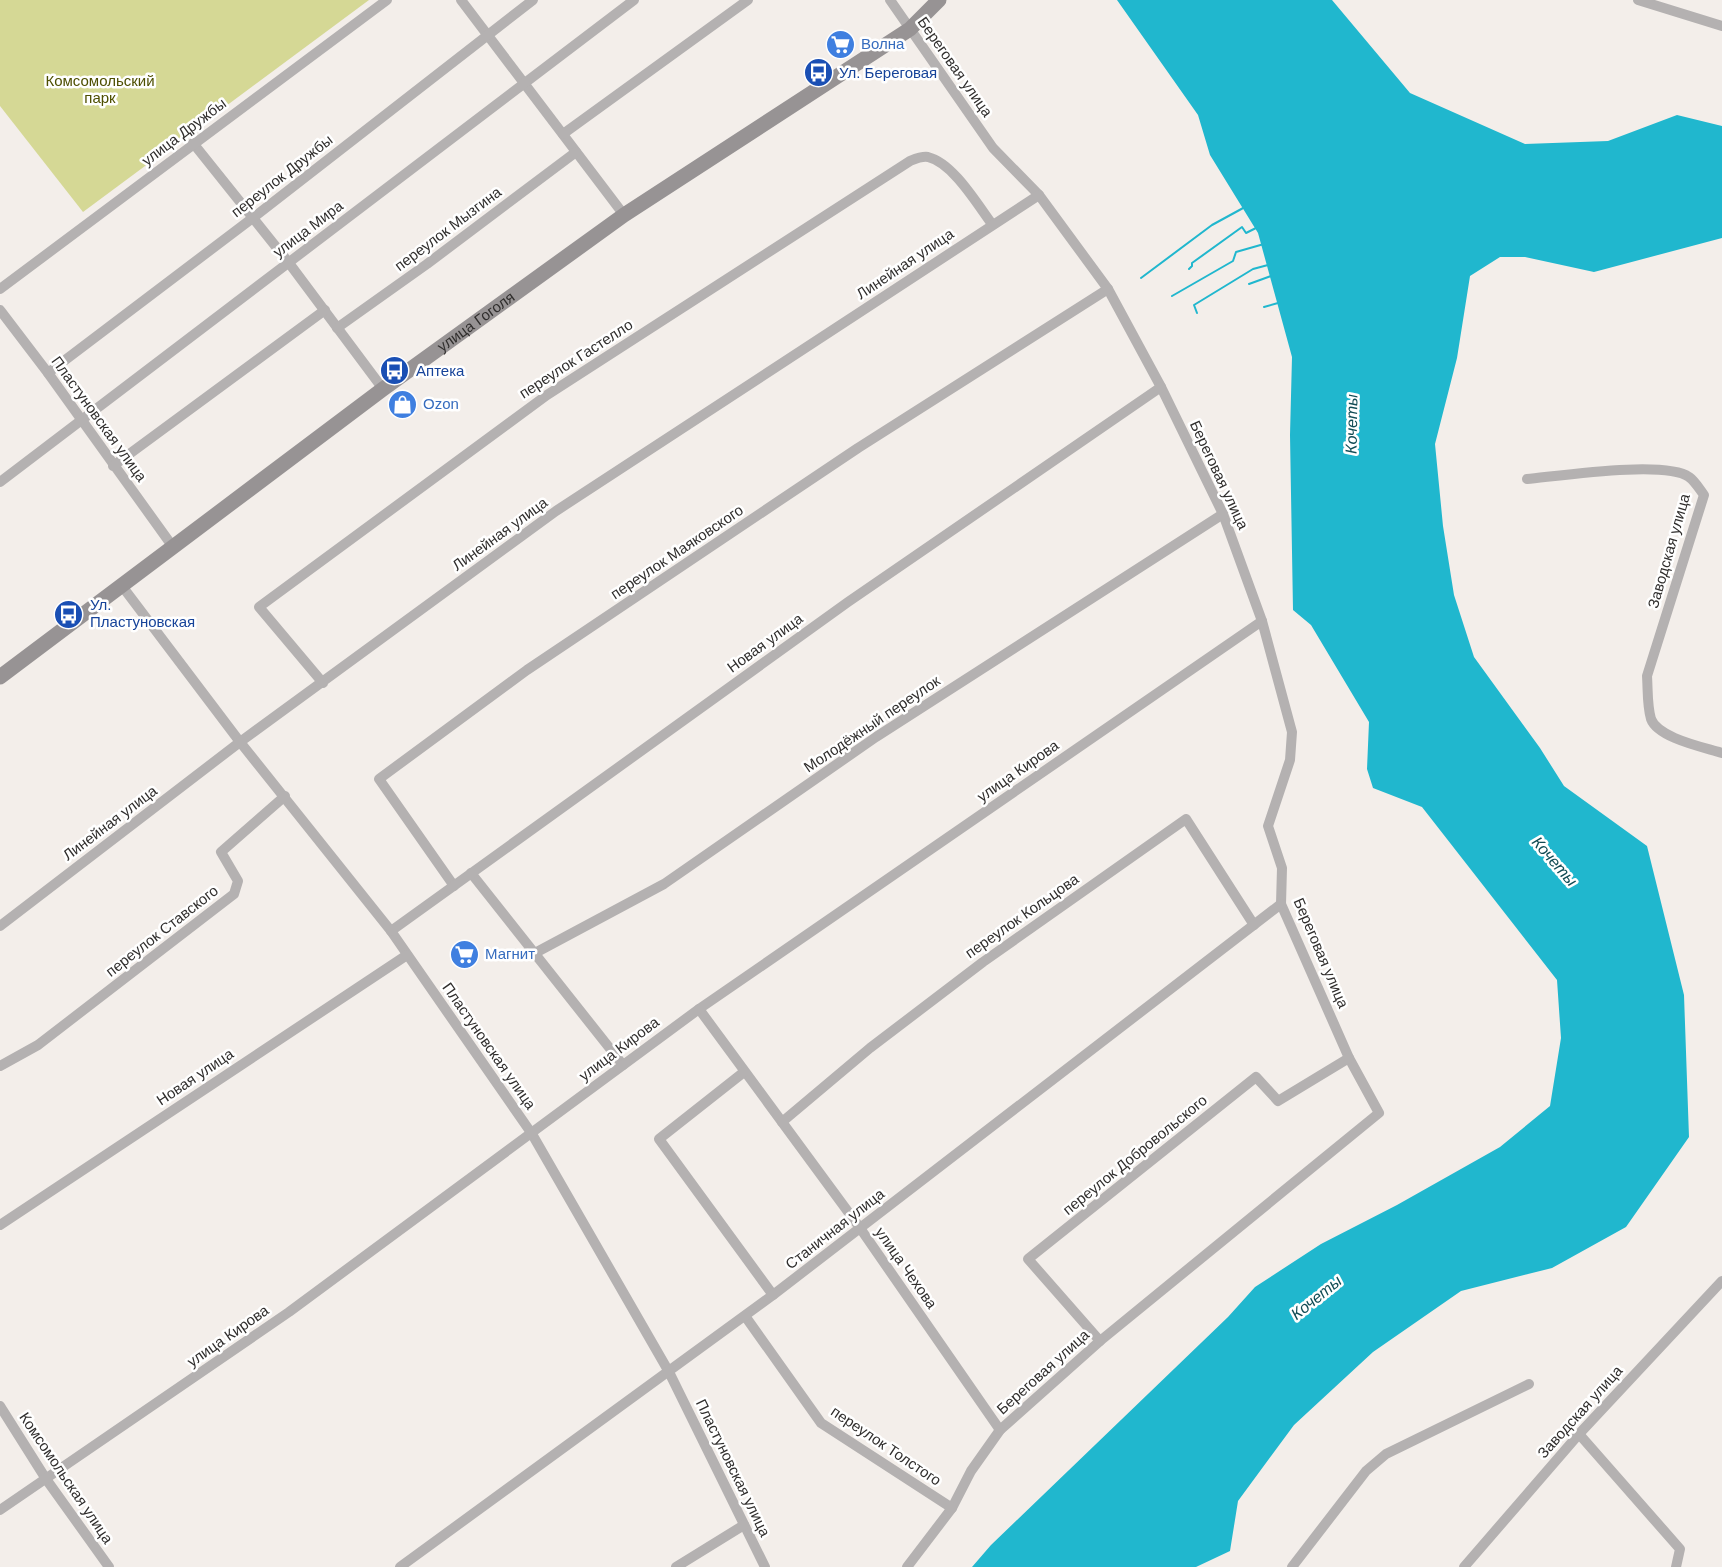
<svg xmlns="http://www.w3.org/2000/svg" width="1722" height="1567" viewBox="0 0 1722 1567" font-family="Arial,sans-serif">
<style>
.green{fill:#d5d895}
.water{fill:#20b7ce}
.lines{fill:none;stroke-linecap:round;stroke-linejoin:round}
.stream{stroke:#20b7ce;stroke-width:2}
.street{stroke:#b4b1b1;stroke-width:10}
.secondary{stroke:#979394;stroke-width:15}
.labels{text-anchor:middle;stroke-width:5;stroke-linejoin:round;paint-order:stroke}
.shop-label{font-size:15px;fill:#366cbe;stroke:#fff;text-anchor:start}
.street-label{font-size:15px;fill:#302e2d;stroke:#fff}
.transit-label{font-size:15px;fill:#164399;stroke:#fff;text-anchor:start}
.park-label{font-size:15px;fill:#4e4f01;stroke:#fff}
.water-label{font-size:16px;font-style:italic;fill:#114c55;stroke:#fff}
</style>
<rect width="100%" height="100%" fill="#f3eeea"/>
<polygon class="green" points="0,0 369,0 83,212 0,106"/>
<polygon class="water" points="1117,0 1332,0 1410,93 1525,144 1608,141 1677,115 1722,126 1722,238 1594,272 1525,257 1500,257 1470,276 1457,358 1435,444 1443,526 1454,595 1474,657 1540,748 1564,786 1647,846 1684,995 1689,1137 1626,1227 1552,1268 1461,1291 1373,1352 1294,1425 1238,1501 1230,1551 1196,1567 972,1567 991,1545 1228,1317 1255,1287 1321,1244 1397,1205 1500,1147 1550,1106 1561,1038 1557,980 1422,807 1373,788 1367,769 1369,722 1311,625 1293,610 1290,435 1292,357 1258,233 1210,155 1198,115"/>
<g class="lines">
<g class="stream">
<polyline points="1189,269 1192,266 1192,263 1242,227 1246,233 1256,228"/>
<polyline points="1141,278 1212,225 1245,207"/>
<polyline points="1249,284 1271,276"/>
<polyline points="1172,296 1233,261 1236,252 1264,244"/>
<polyline points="1264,307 1278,303"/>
<polyline points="1197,313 1194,305 1253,269 1268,265"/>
</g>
<g class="street">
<polyline points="461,0 624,215"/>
<polyline points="890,0 993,148 1039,195 1108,289 1161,387 1223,514 1262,621 1292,732 1290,760 1268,826 1282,868 1281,904 1349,1058 1379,1113 1100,1341 1000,1430 971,1471 952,1508 907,1567"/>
<polyline points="1638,0 1722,26"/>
<polyline points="563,134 748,0"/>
<polyline points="193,143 289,263 383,389"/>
<polyline points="0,289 387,0"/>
<polyline points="0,310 48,373 173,547"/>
<polyline points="337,328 427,264 576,152"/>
<polyline points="48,373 254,217 533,0"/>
<polyline points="113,466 325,310"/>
<path d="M1527 479C1559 476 1665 460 1689 477 1695 481 1700 490 1704 495L1647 676C1648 690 1647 705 1651 719 1658 738 1703 747 1722 753"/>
<polyline points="0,482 634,0"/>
<polyline points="122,586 240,742 391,931 532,1134 669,1372 765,1567"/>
<path d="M323 683 259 607 547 395 910 161C915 159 922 156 928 157 953 163 977 204 992 224"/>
<polyline points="471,873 623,1065"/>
<polyline points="454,886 379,779 527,670 858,448 1108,289"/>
<polyline points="0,926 240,742 556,511 1039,195"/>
<polyline points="391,931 848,602 1161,387"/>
<polyline points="535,953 664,884 876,737 1223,514"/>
<polyline points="699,1009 860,1228 1000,1430"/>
<polyline points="0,1066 38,1045 234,894 238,881 221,852 285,796"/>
<polyline points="744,1072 659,1139 773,1295"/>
<polyline points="782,1122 870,1048 983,962 1186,819 1254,925"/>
<polyline points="0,1225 407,955"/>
<polyline points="745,1316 821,1423 952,1508"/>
<polyline points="1100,1341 1028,1259 1256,1077 1278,1101 1349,1058"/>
<polyline points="0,1406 46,1479 109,1567"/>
<polyline points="1579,1434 1680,1549 1676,1567"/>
<polyline points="0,1510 289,1312 699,1009 1262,621"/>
<polyline points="400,1567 773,1295 1281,904"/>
<polyline points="676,1567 744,1525"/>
<polyline points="1292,1567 1366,1471 1386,1454 1529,1384"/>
<polyline points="1464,1567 1579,1434 1722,1281"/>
</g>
<path class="secondary" id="s1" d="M0 677 383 389 624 215 910 29 939 0"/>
</g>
<defs>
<symbol id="supermarket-disc" viewBox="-11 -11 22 22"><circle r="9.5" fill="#3f7fe0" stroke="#fff"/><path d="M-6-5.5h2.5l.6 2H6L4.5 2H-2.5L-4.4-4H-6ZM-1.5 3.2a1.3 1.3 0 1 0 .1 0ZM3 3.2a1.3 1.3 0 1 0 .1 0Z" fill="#fff"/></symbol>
<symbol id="bus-disc" viewBox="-11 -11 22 22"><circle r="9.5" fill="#1a4fb4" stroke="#fff"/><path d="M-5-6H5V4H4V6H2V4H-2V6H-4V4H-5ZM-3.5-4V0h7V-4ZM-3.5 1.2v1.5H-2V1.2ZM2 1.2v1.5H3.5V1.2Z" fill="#fff"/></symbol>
<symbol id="shop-disc" viewBox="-11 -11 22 22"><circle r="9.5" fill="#3f7fe0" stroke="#fff"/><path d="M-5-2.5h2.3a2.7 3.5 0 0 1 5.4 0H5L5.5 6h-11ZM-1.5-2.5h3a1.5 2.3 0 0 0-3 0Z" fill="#fff"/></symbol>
</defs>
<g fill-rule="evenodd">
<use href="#supermarket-disc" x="824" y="28" width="33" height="33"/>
<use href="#bus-disc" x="802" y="56" width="33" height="33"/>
<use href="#bus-disc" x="378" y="354" width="33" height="33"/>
<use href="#shop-disc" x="386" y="388" width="33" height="33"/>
<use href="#bus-disc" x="52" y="598" width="33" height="33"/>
<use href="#supermarket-disc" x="448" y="938" width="33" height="33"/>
</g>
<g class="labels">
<g class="shop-label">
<text x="861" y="49">Волна</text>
<text x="423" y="409">Ozon</text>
<text x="485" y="959">Магнит</text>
</g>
<g class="street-label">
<text transform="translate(955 67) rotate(55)" y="5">Береговая улица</text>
<text transform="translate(184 132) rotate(-37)" y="5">улица Дружбы</text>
<text transform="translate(282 176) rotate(-38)" y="5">переулок Дружбы</text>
<text transform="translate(308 229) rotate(-37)" y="5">улица Мира</text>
<text transform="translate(448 229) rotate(-37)" y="5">переулок Мызгина</text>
<text transform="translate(905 264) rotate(-34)" y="5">Линейная улица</text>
<text dy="5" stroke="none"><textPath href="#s1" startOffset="594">улица Гоголя</textPath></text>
<text transform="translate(576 359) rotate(-33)" y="5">переулок Гастелло</text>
<text transform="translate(99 419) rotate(54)" y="5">Пластуновская улица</text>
<text transform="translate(1219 475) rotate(65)" y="5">Береговая улица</text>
<text transform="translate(500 534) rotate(-36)" y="5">Линейная улица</text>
<text transform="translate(1669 551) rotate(-74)" y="5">Заводская улица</text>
<text transform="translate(677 552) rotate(-34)" y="5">переулок Маяковского</text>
<text transform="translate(765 643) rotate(-36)" y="5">Новая улица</text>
<text transform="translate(872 724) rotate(-34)" y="5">Молодёжный переулок</text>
<text transform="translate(1018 771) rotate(-35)" y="5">улица Кирова</text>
<text transform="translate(110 823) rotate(-37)" y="5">Линейная улица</text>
<text transform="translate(1022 916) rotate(-35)" y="5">переулок Кольцова</text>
<text transform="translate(162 931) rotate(-38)" y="5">переулок Ставского</text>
<text transform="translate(1321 953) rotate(67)" y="5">Береговая улица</text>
<text transform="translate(489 1046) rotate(55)" y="5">Пластуновская улица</text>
<text transform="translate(619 1049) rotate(-37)" y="5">улица Кирова</text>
<text transform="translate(195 1077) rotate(-34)" y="5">Новая улица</text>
<text transform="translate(1135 1155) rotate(-39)" y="5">переулок Добровольского</text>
<text transform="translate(835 1229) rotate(-38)" y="5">Станичная улица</text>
<text transform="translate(906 1268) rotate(55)" y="5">улица Чехова</text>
<text transform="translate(228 1336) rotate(-35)" y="5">улица Кирова</text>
<text transform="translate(1043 1372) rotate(-42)" y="5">Береговая улица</text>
<text transform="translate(1580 1412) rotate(-48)" y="5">Заводская улица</text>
<text transform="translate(886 1446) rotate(34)" y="5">переулок Толстого</text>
<text transform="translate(733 1468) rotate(64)" y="5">Пластуновская улица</text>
<text transform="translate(66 1478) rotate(56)" y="5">Комсомольская улица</text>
</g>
<g class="transit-label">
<text x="839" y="78">Ул. Береговая</text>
<text x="416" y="376">Аптека</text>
<text x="90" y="610">Ул.<tspan x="90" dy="17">Пластуновская</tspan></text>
</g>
<g class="park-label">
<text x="100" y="86">Комсомольский<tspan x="100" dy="17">парк</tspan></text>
</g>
<g class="water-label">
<text transform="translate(1351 424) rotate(-89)" y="6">Кочеты</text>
<text transform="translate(1555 861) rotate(49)" y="6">Кочеты</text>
<text transform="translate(1316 1297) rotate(-39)" y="6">Кочеты</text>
</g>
</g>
</svg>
